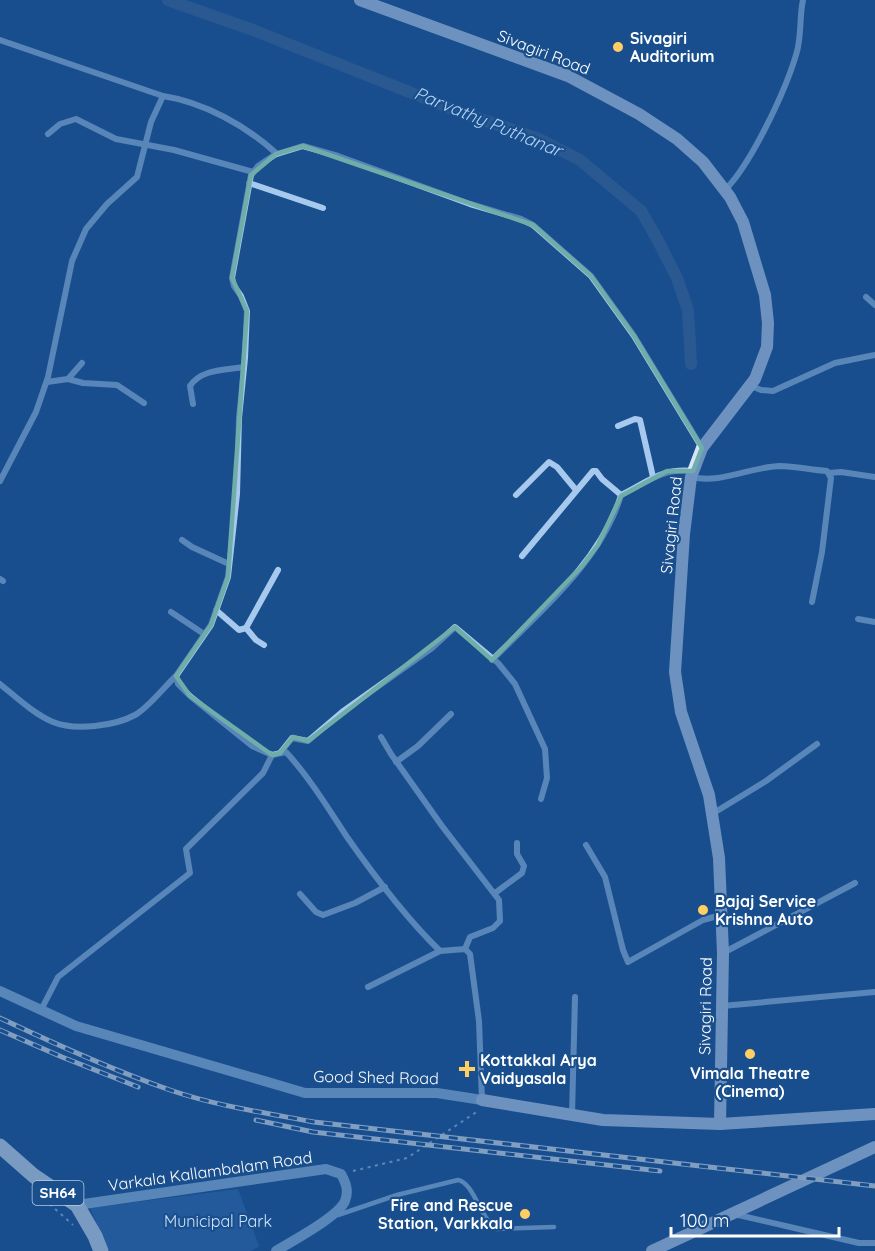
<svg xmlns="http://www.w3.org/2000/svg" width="875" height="1251" viewBox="0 0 875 1251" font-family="Quicksand,sans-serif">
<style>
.green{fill:#2d69ac}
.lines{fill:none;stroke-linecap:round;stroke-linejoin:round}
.canal{stroke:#3e6592;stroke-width:12}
.path{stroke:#a7c9ee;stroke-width:2;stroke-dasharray:3 4.5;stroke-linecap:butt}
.service{stroke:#a7c9ee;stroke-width:4.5}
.minor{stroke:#a7c9ee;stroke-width:6}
.tertiary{stroke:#a7c9ee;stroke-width:10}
.secondary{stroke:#d4e5fa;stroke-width:12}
.primary{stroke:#eef5ff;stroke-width:15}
.rail-casing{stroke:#fff;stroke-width:5}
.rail{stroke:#1a4f8e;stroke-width:3;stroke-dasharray:9;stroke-linecap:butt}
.marked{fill:none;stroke:#6fada8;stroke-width:4.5;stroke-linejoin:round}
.poi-dot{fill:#ffcf64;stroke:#1a4f8e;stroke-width:2}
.labels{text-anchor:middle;stroke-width:4.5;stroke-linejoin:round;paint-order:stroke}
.shield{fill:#1a4f8e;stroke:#bacadd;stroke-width:1.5}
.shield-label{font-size:15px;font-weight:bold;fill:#fff}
.poi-label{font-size:16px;font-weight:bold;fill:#fff;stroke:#1a4f8e;text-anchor:start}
.street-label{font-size:16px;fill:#fff;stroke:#1a4f8e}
.park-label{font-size:16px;fill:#cde3fa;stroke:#1a4f8e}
.water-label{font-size:18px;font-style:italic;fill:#b3d3f5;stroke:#1a4f8e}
</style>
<rect width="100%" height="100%" fill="#1a4f8e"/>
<polygon class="green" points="238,1189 259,1246 251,1251 109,1251 90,1208"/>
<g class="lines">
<polyline class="canal" points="168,0 253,30 457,111 539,139 580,160 641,211 656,237 677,278 688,310 691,364"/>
<g class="path">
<polyline points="353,1171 407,1158 478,1111"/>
<polyline points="44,1199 73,1225"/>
</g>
<path class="service" d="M338 1215 397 1195 458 1180C474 1183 480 1218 496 1229L554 1227"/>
<g class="minor">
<path d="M0 40 163 96C203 102 247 126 277 154L303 146 338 156 470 204 521 219 533 225 591 276 634 336 702 448"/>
<polyline points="48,134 60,124 76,119 116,139 174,150 253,172"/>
<path d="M276 154 258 166 251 175 232 278 234 286 241 296 247 311 245 358 239 418 237 494 228 577 211 625 176 676 178 684 190 696 252 746 272 755 286 752C309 777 328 808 347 837 375 877 405 917 440 951L465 949 470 954 479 1021 482 1100"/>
<polyline points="249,183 323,208"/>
<path d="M725 190C751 164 785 92 796 55 802 37 799 18 803 0"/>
<polyline points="866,297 875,305"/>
<polyline points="68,379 83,383 117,385 144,403"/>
<polyline points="47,382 68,379 82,363"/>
<polyline points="751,386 761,390 773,391 835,363 875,355"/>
<path d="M193 404 190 386C201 369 225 370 244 367"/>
<polyline points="618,426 635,419 640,420 653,477"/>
<polyline points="829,473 841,472 875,477"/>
<path d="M691 477C722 484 749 467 780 466 795 466 811 470 827 471L831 478 822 552 812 602"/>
<polyline points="0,481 36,412 48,377 72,261 86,229 107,204 137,177 151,122 163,96"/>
<polyline points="516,495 549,462 557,467 576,490"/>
<polyline points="182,540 192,547 229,564"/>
<polyline points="522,556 593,471 596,471 602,479 621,495"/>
<polyline points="0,579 3,581"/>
<polyline points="216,610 239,630 246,628 278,570"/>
<polyline points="171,612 204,634"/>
<polyline points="858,619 875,622"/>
<polyline points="246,628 256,640 264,645"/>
<path d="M492 660C539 613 602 560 621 495 648 482 661 468 693 471"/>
<path d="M0 684C16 697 34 714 53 722 75 731 115 726 135 715 148 708 164 687 176 676"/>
<polyline points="381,737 391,754 442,826 499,900 500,921 493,928 470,937 465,949"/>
<polyline points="280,753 292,738 308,741 342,712 432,648 455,627 498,663 515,684 545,749 547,778 541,799"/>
<polyline points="396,762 418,746 451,714"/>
<polyline points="712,814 766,781 817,744"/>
<polyline points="586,845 605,877 623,950 628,962 703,920 721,915"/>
<polyline points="495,893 522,873 524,866 517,854 517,843"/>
<polyline points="300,894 316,912 323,915 355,903 385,887"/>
<polyline points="723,953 855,883"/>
<polyline points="368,987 440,951"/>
<polyline points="722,1006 875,992"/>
<polyline points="41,1010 58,977 190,873 186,849 263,773 272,755"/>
<polyline points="572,1115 575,997"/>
<polyline points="734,1214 859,1243 875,1243"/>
</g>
<g class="tertiary">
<polyline points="0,991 76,1026 305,1093 437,1093 482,1100"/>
<path d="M77 1205 326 1169 341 1174C346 1183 349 1191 345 1201 338 1217 292 1241 276 1251"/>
</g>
<g class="secondary">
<polyline points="360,0 568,76 639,114 677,139 703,162 730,197 743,222 765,295 768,323 767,347 755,379 702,448 691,477 684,534 675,672 681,712 709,795 719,858 723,953 720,1124"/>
<polyline points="482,1100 603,1120 720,1124 875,1114"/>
<polyline points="652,1251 875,1147"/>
</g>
<polyline class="primary" points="0,1146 34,1176 77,1205 95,1236 101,1251"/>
<defs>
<g id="rail">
<path d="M0 1018C55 1044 112 1070 170 1090 216 1106 266 1113 314 1122L875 1186"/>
<polyline points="0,1030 62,1057 138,1087"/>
<polyline points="256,1120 313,1132 660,1171"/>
</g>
</defs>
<use href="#rail" class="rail-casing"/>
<use href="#rail" class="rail"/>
</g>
<path d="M0 0H875V1251H0ZM303 146 533 225 591 276 634 336 702 448 693 471H667L621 496 598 545 582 566 492 660 455 627 308 741 293 737 280 753 272 755 190 696 176 676 211 625 228 577 247 311 232 278 251 175 276 154Z" fill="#1a4f8e" fill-opacity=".55" fill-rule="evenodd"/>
<path class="marked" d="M303 146 533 225 591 276 634 336 702 448 693 471H667L621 496 598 545 582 566 492 660 455 627 308 741 293 737 280 753 272 755 190 696 176 676 211 625 228 577 247 311 232 278 251 175 276 154Z"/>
<g class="poi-dot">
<circle cx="618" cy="47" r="6"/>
<circle cx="703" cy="910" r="6"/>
<circle cx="750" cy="1054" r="6"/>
<path d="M464 1060h6v6h6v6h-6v6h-6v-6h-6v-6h6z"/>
<circle cx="525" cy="1214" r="6"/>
</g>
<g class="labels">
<rect class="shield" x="32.5" y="1181" width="51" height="24" rx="4.5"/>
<g class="shield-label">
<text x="58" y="1198">SH64</text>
</g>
<g class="poi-label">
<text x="630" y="44">Sivagiri<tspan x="630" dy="18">Auditorium</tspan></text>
<text x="715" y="907">Bajaj Service<tspan x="715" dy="18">Krishna Auto</tspan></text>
<text x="480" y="1066">Kottakkal Arya<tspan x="480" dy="18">Vaidyasala</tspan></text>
<text x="750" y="1079" text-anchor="middle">Vimala Theatre<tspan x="750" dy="18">(Cinema)</tspan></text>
<text x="513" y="1211" text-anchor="end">Fire and Rescue<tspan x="513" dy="18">Station, Varkkala</tspan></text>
</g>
<g class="street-label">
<text transform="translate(544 52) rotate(21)" y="6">Sivagiri Road</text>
<text transform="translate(671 525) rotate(-84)" y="6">Sivagiri Road</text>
<text transform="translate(705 1006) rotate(-89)" y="6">Sivagiri Road</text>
<text transform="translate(376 1077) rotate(1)" y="6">Good Shed Road</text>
<text transform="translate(210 1171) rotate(-8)" y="6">Varkala Kallambalam Road</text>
</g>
<g class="park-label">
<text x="218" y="1227">Municipal Park</text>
</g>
<g class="water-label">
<text transform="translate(488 122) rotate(22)" y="6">Parvathy Puthanar</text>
</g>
</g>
<path d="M671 1227v9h168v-9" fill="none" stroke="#ffffff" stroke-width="3"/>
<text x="680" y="1227" font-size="18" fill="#ffffff" stroke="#1a4f8e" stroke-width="4.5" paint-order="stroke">100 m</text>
</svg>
